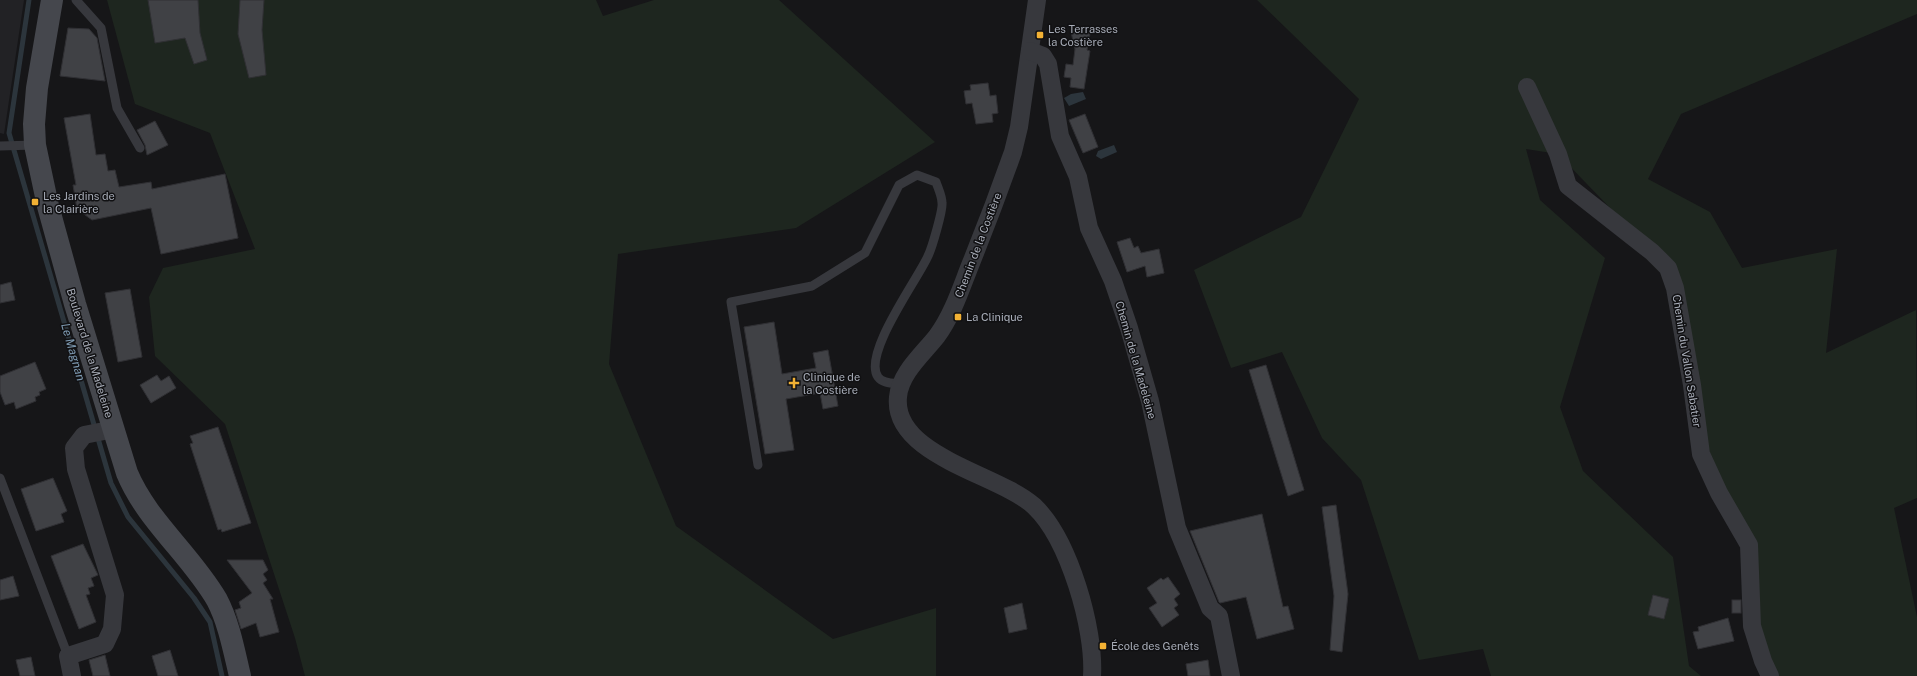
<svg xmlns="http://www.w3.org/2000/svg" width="1917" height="676" viewBox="0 0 1917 676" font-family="'Public Sans',sans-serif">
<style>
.built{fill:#222225}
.green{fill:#1e261f}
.water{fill:#2c353c}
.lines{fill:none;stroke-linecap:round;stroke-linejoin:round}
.stream{stroke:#2c353c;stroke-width:5}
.building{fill:#404145;stroke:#303034}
.lane{stroke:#37383d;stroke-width:9}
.street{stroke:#37383d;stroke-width:18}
.secondary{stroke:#45474d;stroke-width:22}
.poi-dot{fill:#f2b134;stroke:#111113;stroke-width:1.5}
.labels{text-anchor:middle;stroke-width:3;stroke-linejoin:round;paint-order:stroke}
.poi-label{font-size:11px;fill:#a8adb8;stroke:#111113;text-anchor:start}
.street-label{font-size:11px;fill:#a8adb8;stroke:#111113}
.water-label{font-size:12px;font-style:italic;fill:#7f9bb3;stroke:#111113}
</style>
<rect width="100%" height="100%" fill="#161618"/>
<polygon class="built" points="0,0 24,0 4,134 0,133"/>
<g class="green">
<polygon points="107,0 596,0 603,16 654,0 779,0 935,142 796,228 618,254 609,364 676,526 833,639 936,608 936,676 305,676 295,638 225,424 155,356 149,297 163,268 255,249 210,133 135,104"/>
<polygon points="1257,0 1917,0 1917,14 1681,114 1648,179 1710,212 1742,268 1837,249 1826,353 1916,310 1917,498 1894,508 1917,617 1917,676 1770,676 1763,661 1749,545 1719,493 1668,268 1558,154 1526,149 1540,200 1605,258 1560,407 1583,471 1673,557 1689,666 1701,676 1491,676 1483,649 1419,660 1361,480 1322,438 1282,352 1231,368 1194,270 1301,217 1359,99"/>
</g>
<g class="water">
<polygon points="1083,92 1086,99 1069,106 1064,98 1071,94"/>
<polygon points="1114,145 1117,152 1101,159 1096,156 1098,151"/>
</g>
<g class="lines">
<polyline class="stream" points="29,0 9,133 111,483 128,517 194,598 210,622 222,676"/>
</g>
<g class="building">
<polygon points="148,0 198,0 200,33 207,60 194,64 185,38 155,43"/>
<polygon points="240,0 264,0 262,30 266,75 249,78 238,34"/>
<polygon points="68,28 89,29 97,38 105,81 60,76"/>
<polygon points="1071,32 1090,34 1087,50 1090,51 1084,89 1070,87 1071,78 1064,77 1066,64 1073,65 1075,49"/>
<polygon points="988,83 990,96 996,95 998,113 992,114 993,122 976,124 972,103 966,104 964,91 971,90 970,85"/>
<polygon points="90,114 96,155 105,154 108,171 115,170 119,187 151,182 152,189 225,174 238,238 161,254 151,208 92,220 77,209 73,185 76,185 64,118"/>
<polygon points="1085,114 1098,147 1083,153 1069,120"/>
<polygon points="155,121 168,145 147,155 145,145 137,130"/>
<polygon points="1130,238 1134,248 1138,246 1141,253 1159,249 1164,273 1147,277 1145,266 1127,272 1117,242"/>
<polygon points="11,282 15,300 0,303 0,285"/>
<polygon points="130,289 142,357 118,362 105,293"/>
<polygon points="774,322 782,374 816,368 813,353 828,350 838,406 823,409 820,393 786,399 794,450 765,454 744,327"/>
<polygon points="35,362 46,389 39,392 40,395 35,397 36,401 16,409 14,402 5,405 0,392 0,376"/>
<polygon points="1266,365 1304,490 1288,496 1249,370"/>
<polygon points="157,375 161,381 169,376 176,388 151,403 140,385"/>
<polygon points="218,427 251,523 222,532 221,529 218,530 190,444 193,443 190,436"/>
<polygon points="53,478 67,511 61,514 64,522 36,531 21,489"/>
<polygon points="1336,505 1348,594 1342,652 1330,650 1334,596 1322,507"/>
<polygon points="1262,514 1283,607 1288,606 1294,629 1257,639 1246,597 1220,603 1219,602 1190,531"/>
<polygon points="83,544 98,575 91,578 94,586 88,588 90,594 86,595 96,622 79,629 51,556"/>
<polygon points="227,560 263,560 268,570 263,574 267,580 263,583 273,599 270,599 279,632 260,637 256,623 241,629 235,610 241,608 239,602 252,593"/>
<polygon points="13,576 19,596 0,600 0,580"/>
<polygon points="1168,577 1180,594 1174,599 1178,605 1174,608 1179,615 1162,627 1149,608 1157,603 1147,588 1161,578 1163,580"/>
<polygon points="1653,595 1669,599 1664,619 1648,615"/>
<rect x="1732" y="600" width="9" height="13"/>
<polygon points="1022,603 1027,629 1009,633 1004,608"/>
<polygon points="1728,618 1734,641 1698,649 1693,632 1699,631 1698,627"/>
<polygon points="170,650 178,676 158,676 152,656"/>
<polygon points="105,655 110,676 93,676 89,660"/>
<polygon points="31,657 35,676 20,676 16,660"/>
<polygon points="1208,660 1210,676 1188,676 1186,664"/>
</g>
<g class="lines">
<g class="lane">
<polyline points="76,0 101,28 117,108 140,148"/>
<polyline points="0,146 35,145"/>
<path d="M758 465 731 302 812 286 865 253 899 185 917 175 936 182C938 188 942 196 942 203 943 210 932 248 928 256 918 279 862 354 878 377 883 384 894 383 901 384"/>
<polyline points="0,478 68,656"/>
</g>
<g class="street">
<path d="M1037 0 1019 127 1013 152C1000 189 986 226 971 263 961 288 953 314 937 336 923 354 900 373 898 397 892 456 999 474 1034 506 1069 539 1095 629 1092 676"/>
<polyline points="1030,51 1043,56 1048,64 1060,136 1078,177 1089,228 1113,281 1129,328 1150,401 1177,528 1210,608 1219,616 1231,676"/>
<polyline points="1527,87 1558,154 1568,186 1652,252 1668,268 1675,288 1692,385 1701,454 1719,493 1749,545 1752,626 1763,661 1770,676"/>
<polyline points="72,676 68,656 105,644 112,629 115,595 76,469 74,448 84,435 114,429"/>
</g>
<path class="secondary" d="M52 0 37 88 34 124 35 145 48 206 75 304 127 473C147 521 191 555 217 600 229 623 234 651 240 676"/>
</g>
<g class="poi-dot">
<rect x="1036" y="31" width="8" height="8" rx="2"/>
<rect x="31" y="198" width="8" height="8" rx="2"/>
<rect x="954" y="313" width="8" height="8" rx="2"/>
<path d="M792 377h4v4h4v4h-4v4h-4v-4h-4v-4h4z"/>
<rect x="1099" y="642" width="8" height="8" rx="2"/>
</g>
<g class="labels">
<g class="poi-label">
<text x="1048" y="33">Les Terrasses<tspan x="1048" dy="13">la Costière</tspan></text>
<text x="43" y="200">Les Jardins de<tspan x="43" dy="13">la Clairière</tspan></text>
<text x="966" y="321">La Clinique</text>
<text x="803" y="381">Clinique de<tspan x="803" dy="13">la Costière</tspan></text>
<text x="1111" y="650">École des Genêts</text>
</g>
<g class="street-label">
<text transform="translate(978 245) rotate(-69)" y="4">Chemin de la Costière</text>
<text transform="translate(90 353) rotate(73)" y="4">Boulevard de la Madeleine</text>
<text transform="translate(1136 360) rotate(74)" y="4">Chemin de la Madeleine</text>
<text transform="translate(1687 361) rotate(81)" y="4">Chemin du Vallon Sabatier</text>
</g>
<g class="water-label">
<text transform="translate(73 352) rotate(74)" y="4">Le Magnan</text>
</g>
</g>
</svg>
